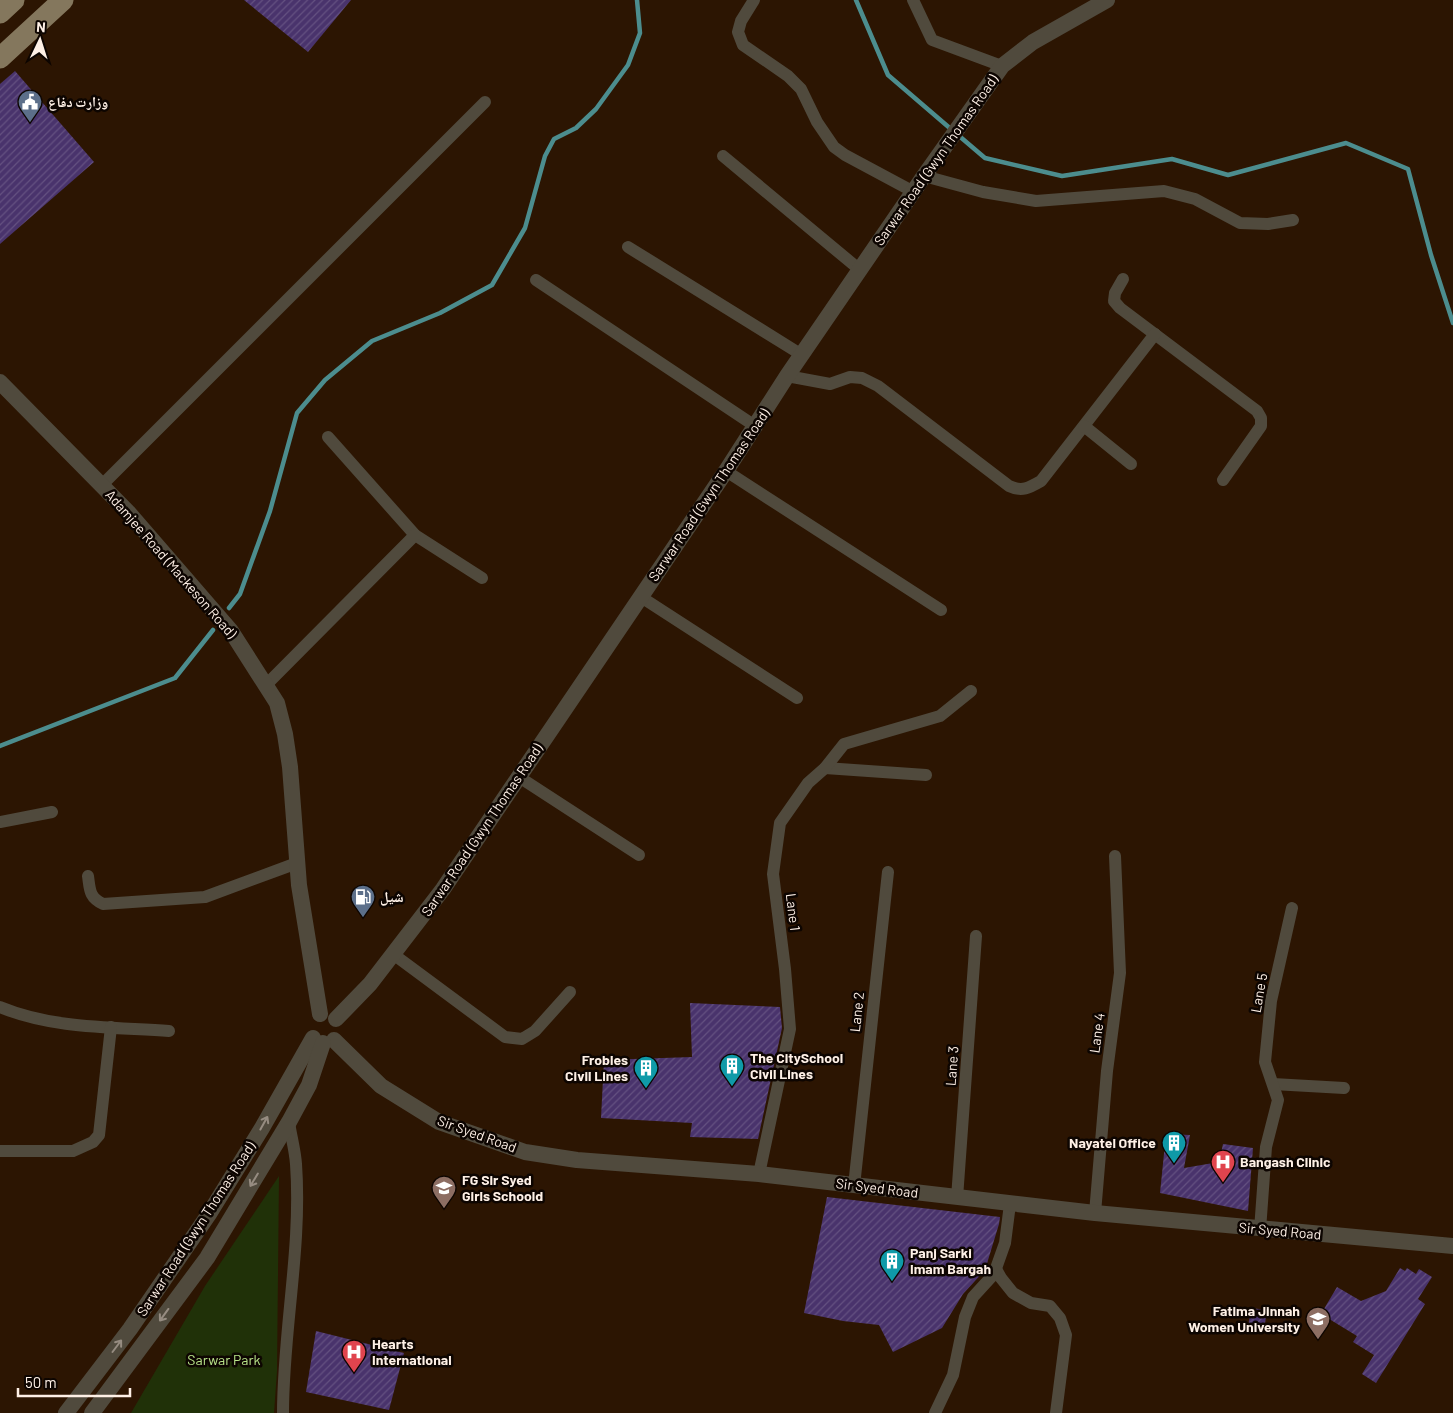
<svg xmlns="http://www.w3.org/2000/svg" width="1453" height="1413" viewBox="0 0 1453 1413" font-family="Barlow,'Noto Naskh Arabic',sans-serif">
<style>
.park{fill:#203108}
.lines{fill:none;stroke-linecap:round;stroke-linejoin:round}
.stream{stroke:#4c8d8e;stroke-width:4.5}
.building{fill:url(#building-hatch)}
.minor{stroke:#504a3d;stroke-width:12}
.tertiary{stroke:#504a3d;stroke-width:16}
.primary{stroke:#84775d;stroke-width:21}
.oneway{stroke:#968c81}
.labels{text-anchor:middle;stroke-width:5;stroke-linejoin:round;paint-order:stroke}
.poi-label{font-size:14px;font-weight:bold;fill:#fef0e6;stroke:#0d0501;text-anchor:start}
.street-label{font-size:14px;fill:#fef0e6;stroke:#0d0501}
.park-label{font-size:14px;fill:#b9e489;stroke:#0d0501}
</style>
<defs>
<pattern id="building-hatch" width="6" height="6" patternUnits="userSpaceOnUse" patternTransform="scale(1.25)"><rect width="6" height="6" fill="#49336c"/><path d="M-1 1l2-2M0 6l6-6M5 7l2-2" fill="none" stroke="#645181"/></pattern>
</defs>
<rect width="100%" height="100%" fill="#2c1502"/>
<polygon class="park" points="279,1176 277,1371 274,1413 131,1413 205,1286"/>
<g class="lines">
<g class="stream">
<polyline points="856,0 888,75 952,130"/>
<polyline points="958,135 985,158 1062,176 1172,159 1228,175 1346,143 1408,169 1431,255 1453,323"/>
<polyline points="229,608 240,594 270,511 297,413 325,380 372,341 440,313 492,285 525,228 545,156 554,139 576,128 596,109 628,65 640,33 637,0"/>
<polyline points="0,746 175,678 213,630"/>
</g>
</g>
<g class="building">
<polygon points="244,0 351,0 308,52"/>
<polygon points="15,71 94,162 0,244 0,84"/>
<polygon points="690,1003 780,1007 782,1028 758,1139 690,1137 692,1123 601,1118 604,1060 692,1057"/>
<polygon points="1166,1134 1190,1135 1184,1168 1219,1162 1223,1144 1253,1148 1248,1211 1160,1193"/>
<polygon points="827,1197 1000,1217 999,1224 985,1270 963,1294 942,1328 893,1352 879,1325 843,1321 804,1313"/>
<polygon points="1400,1268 1405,1271 1407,1268 1416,1274 1419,1269 1432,1277 1418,1299 1425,1304 1376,1383 1362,1374 1374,1355 1353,1342 1357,1336 1321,1314 1337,1287 1361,1301 1386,1291"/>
<polygon points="1251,1308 1267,1310 1264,1330 1248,1327"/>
<polygon points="316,1331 404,1353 389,1410 306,1392"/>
</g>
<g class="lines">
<g class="minor">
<polyline points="754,0 741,21 738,32 743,45 788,76 801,89 817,122 834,147 845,155 914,192"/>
<polyline points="913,0 932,40 1002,66"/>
<polyline points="723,156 860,270"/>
<polyline points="924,176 983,192 1036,201 1164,191 1195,199 1240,223 1268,224 1293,220"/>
<polyline points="628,247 802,355"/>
<polyline points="1123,279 1115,293 1114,301 1120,308 1257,411 1261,418 1261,426 1223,480"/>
<polyline points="536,280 755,426"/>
<path d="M787 376 830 384 850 377 862 378 878 386 1009 486C1022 492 1029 488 1041 481L1155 334"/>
<polyline points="1084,426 1131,464"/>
<polyline points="328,437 415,535 482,578"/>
<polyline points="726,471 941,610"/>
<polyline points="102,485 485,102"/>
<polyline points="641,597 797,698"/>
<polyline points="266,685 415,535"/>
<polyline points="825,768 926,775"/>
<polyline points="519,777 639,855"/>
<polyline points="0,822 52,812"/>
<path d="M88 876C90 890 89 897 103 904L205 897 297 863"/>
<polyline points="393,954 505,1037 522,1039 535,1031 570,992"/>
<path d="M0 1007C53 1029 112 1027 169 1031"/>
<polyline points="1273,1084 1344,1088"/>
<polyline points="0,1151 73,1151 93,1142 99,1135 111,1027"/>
<polyline points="759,1174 790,1029 785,969 773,874 780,823 808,783 825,768 844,744 940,716 971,691"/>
<polyline points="854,1186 888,872"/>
<polyline points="957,1198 976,936"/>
<polyline points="1095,1213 1107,1071 1120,973 1115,856"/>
<polyline points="1260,1230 1266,1147 1278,1100 1265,1062 1271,1001 1292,908"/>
<polyline points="996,1269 1001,1278 1013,1293 1031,1303 1050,1306 1060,1318 1066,1335 1056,1413"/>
<path d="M283 1413C283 1330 302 1247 296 1164 295 1150 291 1136 289 1122"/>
<polyline points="935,1413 953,1375 965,1317 973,1297 994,1274 1005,1243 1010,1204"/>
</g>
<g class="tertiary">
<polyline points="0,382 128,512 231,631 277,703 285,734 290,767 299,885 320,1014"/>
<polyline points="336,1019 370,984 443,889 726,471 787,376 924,176 1002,66 1033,42 1107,0"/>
<polyline points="334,1040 381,1086 439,1122 525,1152 577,1160 759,1174 1095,1213 1453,1246"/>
<polyline points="66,1413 130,1329 209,1214 262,1128 313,1038"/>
<polyline points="92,1413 207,1258 289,1122 309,1085 323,1043"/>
</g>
<g class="primary">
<polyline points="0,13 14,0"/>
<polyline points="0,58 63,0"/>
</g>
</g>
<defs><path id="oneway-shaft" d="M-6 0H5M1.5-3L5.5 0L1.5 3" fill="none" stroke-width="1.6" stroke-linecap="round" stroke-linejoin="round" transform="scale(1.25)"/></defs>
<g class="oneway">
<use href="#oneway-shaft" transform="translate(264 1123) rotate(-61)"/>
<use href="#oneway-shaft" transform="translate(254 1180) rotate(121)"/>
<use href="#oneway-shaft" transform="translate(164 1315) rotate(126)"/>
<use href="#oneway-shaft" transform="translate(117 1346) rotate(-53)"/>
</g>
<defs>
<symbol id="civic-pin" viewBox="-11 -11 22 30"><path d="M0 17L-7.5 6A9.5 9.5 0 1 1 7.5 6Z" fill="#5c6f8a" stroke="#0d0501"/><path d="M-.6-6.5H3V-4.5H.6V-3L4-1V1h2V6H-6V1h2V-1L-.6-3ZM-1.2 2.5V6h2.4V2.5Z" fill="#fff"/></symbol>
<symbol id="fuel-pin" viewBox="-11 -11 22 30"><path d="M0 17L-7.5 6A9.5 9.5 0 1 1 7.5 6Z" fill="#5c6f8a" stroke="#0d0501"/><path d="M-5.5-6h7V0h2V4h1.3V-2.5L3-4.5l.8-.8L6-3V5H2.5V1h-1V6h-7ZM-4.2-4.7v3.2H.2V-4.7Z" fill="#fff"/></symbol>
<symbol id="building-pin" viewBox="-11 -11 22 30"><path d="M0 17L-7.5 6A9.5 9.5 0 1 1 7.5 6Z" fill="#0f9aa8" stroke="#0d0501"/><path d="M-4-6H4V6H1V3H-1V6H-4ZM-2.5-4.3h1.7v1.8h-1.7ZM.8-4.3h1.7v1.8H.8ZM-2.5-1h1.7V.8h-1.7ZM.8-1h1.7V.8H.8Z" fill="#fff"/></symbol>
<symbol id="hospital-pin" viewBox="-11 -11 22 30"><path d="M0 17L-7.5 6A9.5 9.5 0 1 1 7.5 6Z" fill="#e0444e" stroke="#0d0501"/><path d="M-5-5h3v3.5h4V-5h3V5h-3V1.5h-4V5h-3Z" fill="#fff"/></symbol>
<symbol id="school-pin" viewBox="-11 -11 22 30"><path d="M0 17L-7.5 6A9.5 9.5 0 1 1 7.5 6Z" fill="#8d6e63" stroke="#0d0501"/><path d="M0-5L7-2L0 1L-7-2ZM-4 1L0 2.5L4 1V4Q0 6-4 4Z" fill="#fff"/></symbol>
<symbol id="university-pin" viewBox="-11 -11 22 30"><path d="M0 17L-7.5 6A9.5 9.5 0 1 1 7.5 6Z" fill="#8d6e63" stroke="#0d0501"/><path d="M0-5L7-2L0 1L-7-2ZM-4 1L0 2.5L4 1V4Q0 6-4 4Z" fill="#fff"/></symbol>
</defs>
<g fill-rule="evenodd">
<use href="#civic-pin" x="16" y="88" width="28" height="38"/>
<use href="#fuel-pin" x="349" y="883" width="28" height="38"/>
<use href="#building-pin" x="718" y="1052" width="28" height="38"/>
<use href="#building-pin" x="632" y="1054" width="28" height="38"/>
<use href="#building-pin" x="1160" y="1129" width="28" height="38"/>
<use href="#hospital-pin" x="1209" y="1148" width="28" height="38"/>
<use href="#school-pin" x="430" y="1174" width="28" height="38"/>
<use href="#building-pin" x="878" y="1247" width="28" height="38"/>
<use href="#university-pin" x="1304" y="1305" width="28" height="38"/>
<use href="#hospital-pin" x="340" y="1338" width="28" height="38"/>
</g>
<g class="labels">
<g class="poi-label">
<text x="48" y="107">وزارت دفاع</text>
<text x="380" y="902">شیل</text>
<text x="750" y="1063">The CitySchool<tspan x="750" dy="16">Civil Lines</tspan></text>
<text x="628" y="1065" text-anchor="end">Frobles<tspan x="628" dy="16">Civil Lines</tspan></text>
<text x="1156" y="1148" text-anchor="end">Nayatel Office</text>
<text x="1240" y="1167">Bangash Clinic</text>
<text x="462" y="1185">FG Sir Syed<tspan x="462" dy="16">Girls Schoold</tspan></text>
<text x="910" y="1258">Panj Sarki<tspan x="910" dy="16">Imam Bargah</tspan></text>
<text x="1300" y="1316" text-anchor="end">Fatima Jinnah<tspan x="1300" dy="16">Women University</tspan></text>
<text x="372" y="1349">Hearts<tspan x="372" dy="16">International</tspan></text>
</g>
<g class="street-label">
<text transform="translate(936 160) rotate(-55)" y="5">Sarwar Road (Gwyn Thomas Road)</text>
<text transform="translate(709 495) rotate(-56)" y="5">Sarwar Road (Gwyn Thomas Road)</text>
<text transform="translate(171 564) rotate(49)" y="5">Adamjee Road (Mackeson Road)</text>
<text transform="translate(482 830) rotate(-56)" y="5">Sarwar Road (Gwyn Thomas Road)</text>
<text transform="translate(793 912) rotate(83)" y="5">Lane 1</text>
<text transform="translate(1259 993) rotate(-80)" y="5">Lane 5</text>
<text transform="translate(857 1012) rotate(-84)" y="5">Lane 2</text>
<text transform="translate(1097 1033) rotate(-82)" y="5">Lane 4</text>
<text transform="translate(952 1066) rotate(-86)" y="5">Lane 3</text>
<text transform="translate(477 1134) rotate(20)" y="5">Sir Syed Road</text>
<text transform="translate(877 1188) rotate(7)" y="5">Sir Syed Road</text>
<text transform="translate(196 1229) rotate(-57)" y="5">Sarwar Road (Gwyn Thomas Road)</text>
<text transform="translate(1280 1231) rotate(5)" y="5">Sir Syed Road</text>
</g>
<g class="park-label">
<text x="224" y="1365">Sarwar Park</text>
</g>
</g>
<g transform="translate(40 40) rotate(4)" stroke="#0d0501" stroke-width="4" paint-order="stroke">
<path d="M0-4L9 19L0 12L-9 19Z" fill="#fef0e6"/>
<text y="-8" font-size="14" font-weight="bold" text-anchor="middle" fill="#fef0e6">N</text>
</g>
<path d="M18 1388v8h112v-8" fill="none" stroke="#fef0e6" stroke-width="2.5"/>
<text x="25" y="1388" font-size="15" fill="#fef0e6" stroke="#0d0501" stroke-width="4" paint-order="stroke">50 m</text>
</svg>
